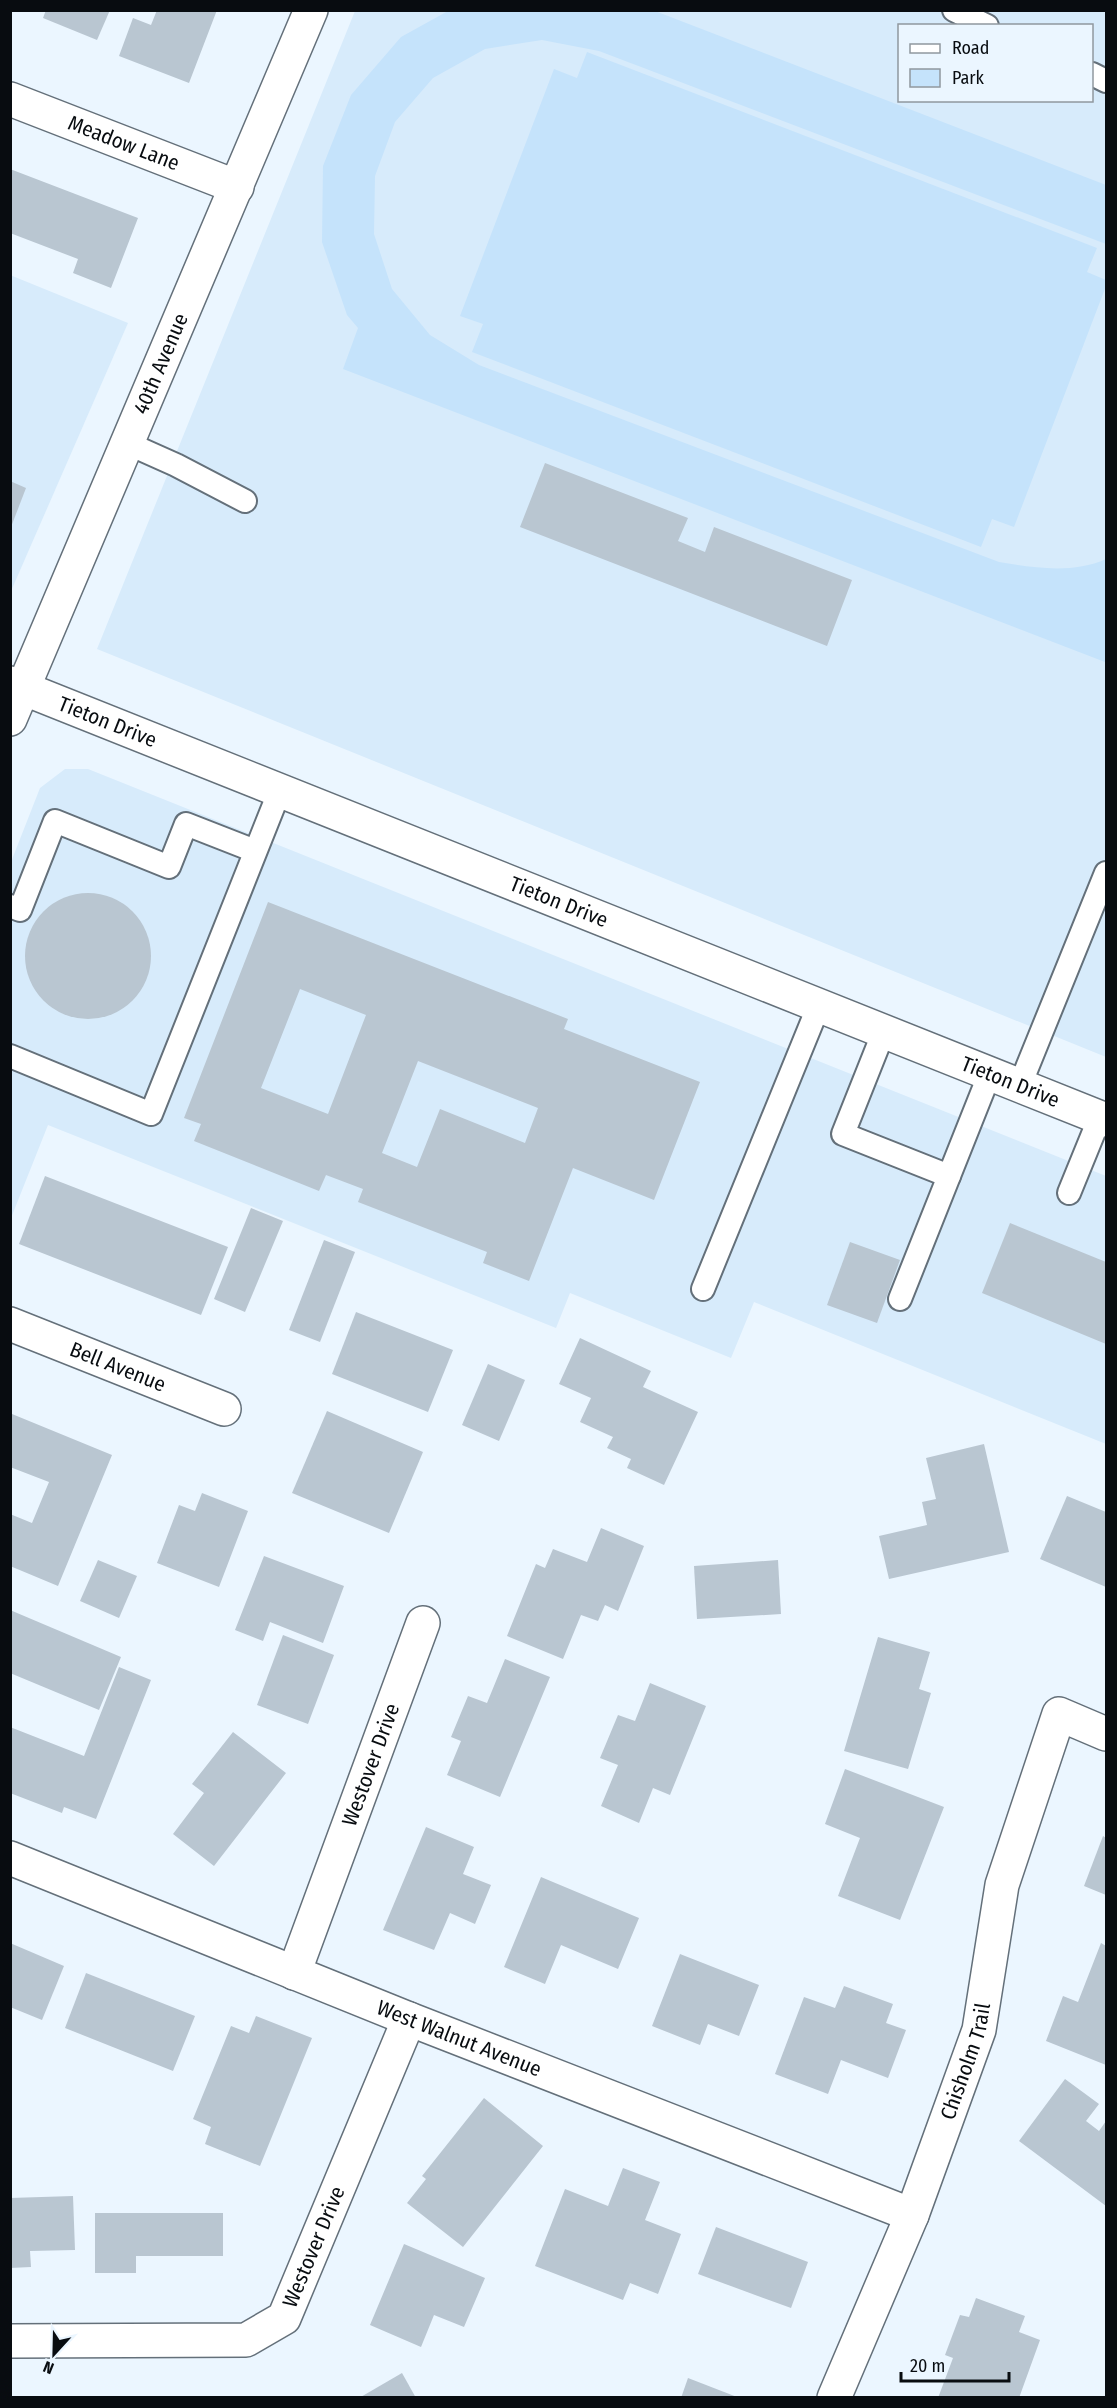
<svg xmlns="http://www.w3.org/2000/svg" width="1117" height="2408" viewBox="0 0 1117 2408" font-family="'Fira Sans Condensed',sans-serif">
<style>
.built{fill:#d7ebfb;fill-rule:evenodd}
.green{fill:#c5e3fb}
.building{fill:#b9c6d1;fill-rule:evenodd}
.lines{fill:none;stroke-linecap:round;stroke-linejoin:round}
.service-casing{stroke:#64707a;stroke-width:26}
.minor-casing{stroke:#64707a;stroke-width:36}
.secondary-casing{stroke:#64707a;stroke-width:36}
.primary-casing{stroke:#64707a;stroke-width:36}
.service{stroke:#fff;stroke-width:22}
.minor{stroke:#fff;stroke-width:33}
.secondary{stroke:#fff;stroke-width:33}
.primary{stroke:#fff;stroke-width:33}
.labels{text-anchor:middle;stroke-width:4.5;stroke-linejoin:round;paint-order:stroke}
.street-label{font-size:21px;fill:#080c10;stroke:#ebf6ff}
</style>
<rect width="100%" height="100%" fill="#ebf6ff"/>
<g class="built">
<path d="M355 11H1106V1057L97 649ZM900 26H1092V100H900Z"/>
<polygon points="10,275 128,323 11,591 10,591"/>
<polygon points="65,769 88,769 1106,1176 1106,1444 754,1302 731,1358 570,1293 556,1328 48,1125 11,1218 11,862 40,788"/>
</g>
<g class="green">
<path d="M448 11H655L1106 185V244L599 51 542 40 485 49 433 78 395 122 375 176 374 234 392 289 430 335 479 365 999 562C1034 568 1073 574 1106 559L1105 662 343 369 358 328 347 315 322 242 323 166 351 95 401 37Z"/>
<polygon points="587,52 1097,248 1087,272 1106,280 1106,286 1014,527 992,519 981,547 472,352 483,324 460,316 554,69 577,78"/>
</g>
<g class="building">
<polygon points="46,10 110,10 97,40 43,18"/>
<polygon points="157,10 217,10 189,83 119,56 133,18 151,25"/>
<polygon points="10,169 138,218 111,288 73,273 78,259 10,233"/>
<polygon points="545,463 688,518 678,541 705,552 714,527 852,580 827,646 520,527"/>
<polygon points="10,481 26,488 11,527 10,527"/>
<circle cx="88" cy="956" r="63"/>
<path d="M268 902 568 1019 564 1029 700 1082 654 1200 573 1168 529 1281 483 1263 487 1252 358 1202 363 1189 326 1175 319 1191 194 1141 201 1124 184 1118ZM300 989 366 1015 328 1114 261 1088ZM418 1061 538 1108 525 1143 440 1109 417 1167 382 1153Z"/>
<polygon points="45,1176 228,1247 201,1315 19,1244"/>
<polygon points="251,1208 283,1221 245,1312 214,1299"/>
<polygon points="1010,1223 1106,1262 1106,1344 982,1293"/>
<polygon points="324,1240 355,1252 320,1342 289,1330"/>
<polygon points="850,1242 900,1260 877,1323 827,1305"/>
<polygon points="356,1312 453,1350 428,1412 332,1374"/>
<polygon points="580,1338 651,1371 643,1387 698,1412 664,1485 627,1468 631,1459 607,1448 613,1437 580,1422 591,1398 559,1384"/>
<polygon points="488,1364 525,1380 499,1441 462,1425"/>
<polygon points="327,1411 423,1452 389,1533 292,1493"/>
<polygon points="12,1414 112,1455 58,1586 10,1566 10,1514 32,1523 49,1482 10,1467"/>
<polygon points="984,1444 1009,1552 889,1579 879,1536 927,1525 922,1502 936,1499 926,1458"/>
<polygon points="202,1493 248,1511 219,1587 157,1563 179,1505 195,1511"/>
<polygon points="1067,1496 1106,1512 1106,1587 1040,1559"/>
<polygon points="601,1528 644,1546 618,1611 605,1605 598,1621 581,1615 563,1659 507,1636 536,1564 545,1568 553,1549 587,1562"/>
<polygon points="264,1556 344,1586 323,1643 270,1622 263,1641 235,1630"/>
<polygon points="98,1560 137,1576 119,1618 80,1601"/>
<polygon points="778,1560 781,1614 697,1619 694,1566"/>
<polygon points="10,1610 121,1657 99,1710 10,1673"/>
<polygon points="283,1635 334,1655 308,1724 257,1705"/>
<polygon points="878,1637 930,1652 919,1689 931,1693 908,1769 844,1751"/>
<polygon points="505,1659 550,1677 500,1797 447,1775 461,1741 451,1737 468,1696 487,1703"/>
<polygon points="119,1667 151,1680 96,1819 64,1807 62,1813 10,1793 10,1727 84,1756"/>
<polygon points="650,1683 706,1706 670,1795 653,1788 639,1823 601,1806 618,1765 600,1758 618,1715 635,1721"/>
<polygon points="233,1732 286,1773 214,1866 173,1834 204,1793 192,1784"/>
<polygon points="845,1769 944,1807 900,1920 838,1896 860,1838 825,1824"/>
<polygon points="426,1827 474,1847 463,1874 491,1885 475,1924 450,1913 434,1950 383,1930"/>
<polygon points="1103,1836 1106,1838 1106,1895 1084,1886"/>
<polygon points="541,1877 639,1918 618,1969 561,1945 545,1984 504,1967"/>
<polygon points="10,1943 64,1966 42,2020 10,2007"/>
<polygon points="1101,1943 1106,1946 1106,2065 1046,2041 1063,1996 1078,2002"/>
<polygon points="680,1954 759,1985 739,2036 708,2024 700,2045 652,2026"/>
<polygon points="86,1973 195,2016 173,2071 65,2028"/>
<polygon points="844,1986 893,2004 886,2023 906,2030 888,2078 841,2060 828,2094 775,2074 804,1997 835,2008"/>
<polygon points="256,2016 312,2038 260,2166 205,2144 211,2127 193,2119 231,2026 249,2033"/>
<polygon points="1065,2079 1099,2104 1086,2121 1099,2131 1106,2121 1106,2206 1019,2141"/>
<polygon points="484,2098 543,2146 463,2247 407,2203 426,2179 422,2176"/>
<polygon points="623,2168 660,2182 645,2220 681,2234 658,2294 630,2283 623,2300 535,2266 565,2189 608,2206"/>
<polygon points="73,2196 75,2250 30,2251 31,2267 10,2268 10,2198"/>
<polygon points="95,2213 223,2213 223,2256 136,2256 136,2273 95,2273"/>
<polygon points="716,2227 808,2262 791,2308 698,2274"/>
<polygon points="404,2244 485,2278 464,2327 434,2315 421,2347 370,2325"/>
<polygon points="976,2298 1025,2316 1019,2332 1040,2340 1019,2398 938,2398 953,2358 945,2355 960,2315 969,2317"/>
<polygon points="402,2373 416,2398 359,2398"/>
<polygon points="688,2378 737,2397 737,2398 681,2398"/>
</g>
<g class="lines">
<defs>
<g id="service">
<polyline points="954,10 987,26"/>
<polyline points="1092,74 1106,81"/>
<polyline points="129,444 176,465 245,501"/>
<polyline points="10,906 20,910 55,821 169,867 186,824 255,851"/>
<polyline points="884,1031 843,1134 949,1176"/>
<polyline points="10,1056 151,1114 280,790"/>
<polyline points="1020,1085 1106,873"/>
<polyline points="1069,1193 1100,1117"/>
<polyline points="703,1289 819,1005"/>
<polyline points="900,1299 990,1073"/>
</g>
<g id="minor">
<path id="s1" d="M10 99 237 187"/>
<path id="s2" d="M10 1324 224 1409"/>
<path id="s3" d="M10 1858 409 2019 912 2215"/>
<path id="s4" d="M294 1973 423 1623"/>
<path id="s5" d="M10 2341 246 2340 284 2318 409 2019"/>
<path id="s6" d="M834 2398 912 2215 979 2030 1002 1885 1059 1714 1106 1734"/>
</g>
<g id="secondary">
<path id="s7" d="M10 683 1106 1120"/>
</g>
<g id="primary">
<path id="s8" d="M10 719 311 10"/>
</g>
</defs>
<use href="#service" class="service-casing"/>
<use href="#minor" class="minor-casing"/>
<use href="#secondary" class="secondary-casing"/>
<use href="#primary" class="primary-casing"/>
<use href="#service" class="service"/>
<use href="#minor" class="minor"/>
<use href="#secondary" class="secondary"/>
<use href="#primary" class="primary"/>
</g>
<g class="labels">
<g class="street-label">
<text dy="7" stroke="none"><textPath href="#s1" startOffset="122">Meadow Lane</textPath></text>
<text dy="7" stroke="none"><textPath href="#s8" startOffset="386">40th Avenue</textPath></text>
<text dy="7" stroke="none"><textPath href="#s7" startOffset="105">Tieton Drive</textPath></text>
<text dy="7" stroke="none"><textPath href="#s7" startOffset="591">Tieton Drive</textPath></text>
<text dy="7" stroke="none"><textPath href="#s7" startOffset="1077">Tieton Drive</textPath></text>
<text dy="7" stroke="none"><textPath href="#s2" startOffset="116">Bell Avenue</textPath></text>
<text dy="7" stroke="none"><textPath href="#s4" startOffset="222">Westover Drive</textPath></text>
<text dy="7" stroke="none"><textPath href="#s3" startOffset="484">West Walnut Avenue</textPath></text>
<text dy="7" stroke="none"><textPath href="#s6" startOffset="362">Chisholm Trail</textPath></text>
<text dy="7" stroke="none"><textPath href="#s5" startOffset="357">Westover Drive</textPath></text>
</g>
</g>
<rect width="1117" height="2408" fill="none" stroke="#080c10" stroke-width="24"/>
<rect x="898" y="24" width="195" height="78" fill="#ebf6ff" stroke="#90989f" stroke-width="1.5"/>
<rect x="910" y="44" width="30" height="9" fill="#ffffff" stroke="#90989f" stroke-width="1.5"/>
<text x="952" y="54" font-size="18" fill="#080c10">Road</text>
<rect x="910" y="69" width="30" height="18" fill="#c5e3fb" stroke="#90989f" stroke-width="1.5"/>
<text x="952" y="84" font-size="18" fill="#080c10">Park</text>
<g transform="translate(54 2354) rotate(202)" stroke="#ebf6ff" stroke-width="4.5" paint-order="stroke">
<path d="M0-4.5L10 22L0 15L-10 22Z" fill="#080c10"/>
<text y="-9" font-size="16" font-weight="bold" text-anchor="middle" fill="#080c10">N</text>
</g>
<path d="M901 2372v9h108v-9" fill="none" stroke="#080c10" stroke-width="3"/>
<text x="910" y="2372" font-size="18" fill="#080c10" stroke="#ebf6ff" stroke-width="4.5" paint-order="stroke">20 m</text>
</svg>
